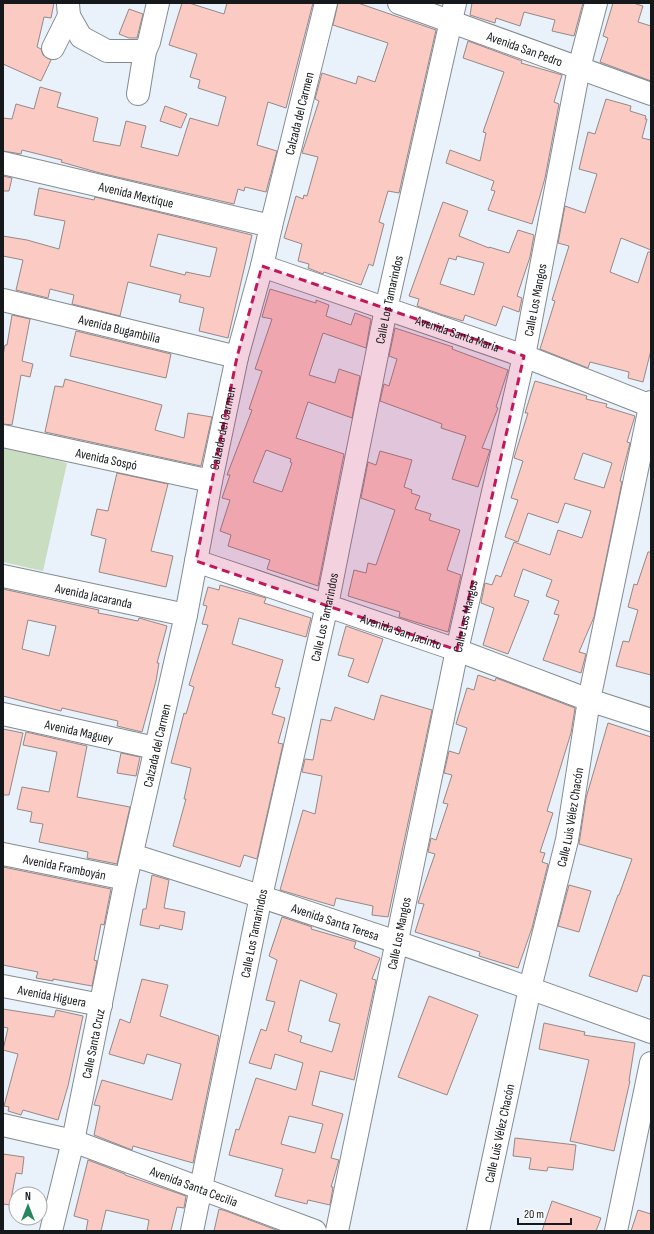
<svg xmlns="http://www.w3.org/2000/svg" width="654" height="1234" viewBox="0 0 654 1234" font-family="'Sofia Sans Condensed',sans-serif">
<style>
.green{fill:#c9ddc1}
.building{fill:#facac3;stroke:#958988;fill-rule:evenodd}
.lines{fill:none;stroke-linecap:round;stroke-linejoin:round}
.street-casing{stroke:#848c93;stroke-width:24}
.secondary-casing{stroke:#848c93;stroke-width:24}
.street{stroke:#fff;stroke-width:22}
.secondary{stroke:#fff;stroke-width:22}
.marked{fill:#c2185b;fill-opacity:0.2;stroke:#c2185b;stroke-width:3;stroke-dasharray:8 5;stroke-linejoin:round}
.labels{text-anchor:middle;stroke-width:4;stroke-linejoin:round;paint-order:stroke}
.street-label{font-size:13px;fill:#16191b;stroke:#fdfdfd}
</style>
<rect width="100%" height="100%" fill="#e9f1fa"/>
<polygon class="green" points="3,446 67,463 43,571 3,562"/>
<g class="building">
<polygon points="3,3 54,3 51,18 44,17 37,47 41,49 43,55 51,60 41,81 3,64"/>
<polygon points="182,3 189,3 224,14 227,3 313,3 286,108 268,102 257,145 277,151 266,192 245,187 244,191 238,189 234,204 100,173 61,162 62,160 22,150 21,154 3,151 3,118 12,119 16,104 34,109 40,87 61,93 57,107 98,118 93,141 120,146 126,121 146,126 141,147 178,156 190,118 218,126 226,97 198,88 200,80 190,77 197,54 169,45"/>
<polygon points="338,3 358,3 436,30 399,193 388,191 379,222 384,224 373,266 369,264 361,285 324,272 323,274 308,268 309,264 298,261 302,244 284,238 296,196 303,199 304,195 307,196 318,157 302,153 319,101 315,99 322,73 356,84 358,76 375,82 388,43 333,25"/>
<polygon points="472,3 583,3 574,36 552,31 555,20 524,12 520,26 496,18 495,23 470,15"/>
<polygon points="613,3 633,3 643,6 638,22 651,26 651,81 600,62 608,38 603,36"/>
<polygon points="129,9 143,14 137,38 129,38 119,34"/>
<polygon points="468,41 522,61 521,63 562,75 554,102 559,104 545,178 532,224 488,210 495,191 491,190 494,181 446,163 450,150 480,161 486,133 483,132 504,72 463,58"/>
<polygon points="606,99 631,106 630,111 646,116 645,119 647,119 642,138 651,140 651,250 621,238 610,272 638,283 648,252 651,252 651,350 643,382 628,378 629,372 590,362 588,368 540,349 555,301 552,300 569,246 558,243 565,206 585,213 597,174 579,169 588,132 595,134"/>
<polygon points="165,106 187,114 181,128 160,121"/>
<polygon points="3,176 12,178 9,191 3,191"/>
<path d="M39 188 94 200 95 197 252 235 228 338 199 331 204 308 179 302 181 295 128 282 120 316 72 304 74 295 50 289 48 298 16 290 23 260 3 256V236L27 240 59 249 65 221 34 215ZM158 234 217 248 210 277 186 272 185 275 150 266Z"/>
<path d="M443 202 468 211 459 236 489 248V247L509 253 518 230 534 235 530 257 517 296 522 298 519 312 503 306 496 326 465 315 463 321 443 315 417 306 419 299 409 296ZM457 256 484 263 474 295 440 284 449 258 456 260Z"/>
<path d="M270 289 316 303V300L329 305 326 316 351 325 355 313 371 319 366 348 323 333 309 375 335 383 339 369 360 376 352 418 308 402 296 438 344 454 318 586 267 569 270 560 228 546 231 535 220 531 230 500 222 498 230 475H227L252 410 249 409 262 371 255 369 272 319 262 317ZM266 450 291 459 290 462 292 463 282 492 253 482Z"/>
<polygon points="12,315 30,319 22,361 33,364 30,377 21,375 12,425 3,424 3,355 5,345 7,345"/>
<polygon points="395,328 453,347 452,349 508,370 496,407 498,408 482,448 490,450 478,487 452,479 466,436 441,428 442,424 380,401 384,384 389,386 397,359 389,356"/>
<polygon points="76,331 171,354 166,378 70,356"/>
<polygon points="65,379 162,405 155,430 184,438 188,413 212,417 201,466 45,432 55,386 63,387"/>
<path d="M535 381 587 396 586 399 607 404 606 407 635 416 627 442 630 443 620 481 622 482 594 617 579 652 586 654 581 673 543 660 559 615 554 614 559 601 546 596 552 580 523 569 514 596 529 601 508 654 483 645 494 608 481 603 485 583 492 585 496 575 501 577 514 542 550 555 558 530 582 538 591 511 565 503 558 523 528 513 518 542 505 537 518 500 511 498 523 461 514 458 528 413H525ZM583 453 612 463 604 488 574 479Z"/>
<polygon points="380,451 412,460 404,487 412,490 411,493 420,496 415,509 431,514 429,520 460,530 447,570 461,575 448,632 399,617 400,612 348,596 354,570 366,573 368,563 376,565 395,510 361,498 368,462 376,465"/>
<polygon points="117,473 168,484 151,551 173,556 166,587 99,572 106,539 91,535 97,509 108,511"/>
<polygon points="648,552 651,552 651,675 616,666 623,641 629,642 638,610 628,607 634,584 637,585"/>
<polygon points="220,585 266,598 264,603 311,618 306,637 239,618 232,644 283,660 275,687 280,688 272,714 285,718 278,743 283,744 257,859 244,855 240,867 173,846 186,799 184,799 191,768 171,763 184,713 186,714 194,687 189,685 208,625 202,624 207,606 203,605 208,587 219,590"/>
<path d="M3 589 99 610 98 613 109 615 138 621 139 618 167 626 157 663H159L156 681 142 732 117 726 118 721 62 708 61 711 3 696ZM28 620 56 626 49 656 22 649Z"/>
<polygon points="346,626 383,639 368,683 348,676 354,659 338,655"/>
<polygon points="478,675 495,681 496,678 575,708 571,733 547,811 553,813 540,852 545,853 542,862 548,864 532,928 518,968 479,956 480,952 415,932 424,904 418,903 435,854 428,852 431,838 436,840 448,804 443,803 452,775 444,773 449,751 459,754 467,728 456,724 467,688 474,690"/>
<polygon points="381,695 432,710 388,917 372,915 373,906 336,898 334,906 280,890 303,810 315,814 322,776 302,772 305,759 313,760 321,719 331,721 335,707 374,720"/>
<polygon points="608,723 651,737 651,977 643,975 637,992 589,976 618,895 619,895 632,859 579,844 586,798"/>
<polygon points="3,729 23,733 9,795 3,795"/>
<polygon points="26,732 87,746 77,797 130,807 117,864 87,858 88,852 39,842 43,824 30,822 32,812 17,809 22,787 49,792 57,752 23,745"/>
<polygon points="121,753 140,757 136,776 117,773"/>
<polygon points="3,867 111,889 104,925 101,924 94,960 97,961 92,986 53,979 53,981 36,978 38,972 3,965"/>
<polygon points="152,875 169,880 164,908 185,912 182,930 160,925 159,929 140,925 143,909 146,909"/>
<polygon points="569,885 591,891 579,932 558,926"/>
<path d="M282 917 312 927 311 929 356 942 354 948 380 958 372 979 376 980 354 1080 320 1071 312 1105 343 1114 331 1158 339 1160 331 1187H333L330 1205 308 1200 307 1204 275 1196 283 1169 229 1155 236 1129 239 1130 256 1078 296 1090 303 1063 275 1054 271 1069 249 1063 261 1029 266 1031 275 1002 266 1000 277 960 269 956ZM300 980 337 994 329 1021 340 1024 332 1052 300 1042 302 1036 288 1031ZM289 1116 323 1124 315 1153 281 1144Z"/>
<polygon points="142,979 168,985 160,1016 219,1036 193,1163 133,1146 132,1150 94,1135 100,1106 94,1105 102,1080 172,1100 181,1064 147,1054 144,1064 109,1054 120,1019 130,1023"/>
<polygon points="429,996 478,1015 447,1095 398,1077"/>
<polygon points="3,1009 54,1017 56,1010 83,1016 68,1086 58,1120 23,1110 21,1115 8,1111 9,1107 4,1106 18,1054 3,1050 8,1028 3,1027"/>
<polygon points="544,1023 585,1032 584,1035 635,1043 629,1081 630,1081 614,1151 570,1141 589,1060 539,1049"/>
<polygon points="515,1138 576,1145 573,1170 548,1167 547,1171 529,1169 531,1158 513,1156"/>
<polygon points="3,1154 24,1157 22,1174 16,1173 10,1205 3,1204"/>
<polygon points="88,1160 125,1174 125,1175 186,1196 184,1208 177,1207 171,1231 147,1231 149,1220 106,1210 101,1231 86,1231 88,1220 74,1216"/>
<polygon points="552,1201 601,1218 596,1231 542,1231"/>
<polygon points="219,1209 226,1211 279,1231 214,1231"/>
<polygon points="638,1210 651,1214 651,1231 631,1231"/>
</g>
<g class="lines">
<defs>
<g id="street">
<path id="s1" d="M399 3 651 94"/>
<polyline points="69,16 81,37 107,51 145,51"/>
<polyline points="53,48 69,16 68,4"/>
<polyline points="138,94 145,51 149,42 158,3"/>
<path id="s2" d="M3 163 271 226"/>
<path id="s3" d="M262 266 524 356 651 406"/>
<path id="s4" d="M3 300 237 357"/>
<path id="s5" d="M3 436 211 481"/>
<path id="s6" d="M196 561 457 650 589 700 651 720"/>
<path id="s7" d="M3 576 186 615"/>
<path id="s8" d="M3 714 155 748"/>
<path id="s9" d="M3 854 126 879"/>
<path id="s10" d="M132 855C306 910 479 969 651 1032"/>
<path id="s11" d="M3 986 101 1005"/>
<path id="s12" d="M3 1125 73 1141 315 1231"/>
<path id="s13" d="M192 1231 261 896 327 605 386 309 455 3"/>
<path id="s14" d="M337 1231 457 650 524 356 579 68 596 3"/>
<path id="s15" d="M478 1231 530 988 567 840 589 700 651 402"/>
<polyline points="616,1231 651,1063"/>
</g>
<g id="secondary">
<path id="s16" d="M51 1231 73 1141 126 879 186 615 211 481 237 357 262 266 271 226 326 3"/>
</g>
</defs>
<use href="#street" class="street-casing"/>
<use href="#secondary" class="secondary-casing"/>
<use href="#street" class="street"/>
<use href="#secondary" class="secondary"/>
</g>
<path class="marked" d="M262 266 524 356 457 650 196 561 237 357Z"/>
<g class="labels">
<g class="street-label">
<text dy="5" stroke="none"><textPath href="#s1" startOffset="134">Avenida San Pedro</textPath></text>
<text dy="5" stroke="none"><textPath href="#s16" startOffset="1145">Calzada del Carmen</textPath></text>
<text dy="5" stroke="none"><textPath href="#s2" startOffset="137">Avenida Mextique</textPath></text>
<text dy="5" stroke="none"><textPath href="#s13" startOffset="952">Calle Los Tamarindos</textPath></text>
<text dy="5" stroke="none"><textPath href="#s14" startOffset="952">Calle Los Mangos</textPath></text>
<text dy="5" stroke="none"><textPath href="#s4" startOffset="120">Avenida Bugambilia</textPath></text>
<text dy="5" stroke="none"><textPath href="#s3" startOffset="207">Avenida Santa María</textPath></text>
<text dy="5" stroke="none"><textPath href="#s16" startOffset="821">Calzada del Carmen</textPath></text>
<text dy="5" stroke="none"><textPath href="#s5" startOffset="106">Avenida Sospó</textPath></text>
<text dy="5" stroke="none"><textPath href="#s7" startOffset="93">Avenida Jacaranda</textPath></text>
<text dy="5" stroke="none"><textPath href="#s13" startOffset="628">Calle Los Tamarindos</textPath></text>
<text dy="5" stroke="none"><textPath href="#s14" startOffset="628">Calle Los Mangos</textPath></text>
<text dy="5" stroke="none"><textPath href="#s6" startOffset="217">Avenida San Jacinto</textPath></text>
<text dy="5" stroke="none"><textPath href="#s8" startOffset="78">Avenida Maguey</textPath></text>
<text dy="5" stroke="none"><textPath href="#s16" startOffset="497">Calzada del Carmen</textPath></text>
<text dy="5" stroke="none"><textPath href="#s15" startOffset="424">Calle Luis Vélez Chacón</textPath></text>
<text dy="5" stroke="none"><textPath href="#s9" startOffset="63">Avenida Framboyán</textPath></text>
<text dy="5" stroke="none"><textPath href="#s10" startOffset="214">Avenida Santa Teresa</textPath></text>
<text dy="5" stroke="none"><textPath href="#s13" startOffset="304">Calle Los Tamarindos</textPath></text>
<text dy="5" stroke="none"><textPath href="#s14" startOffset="304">Calle Los Mangos</textPath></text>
<text dy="5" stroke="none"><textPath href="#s11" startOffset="50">Avenida Higuera</textPath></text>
<text dy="5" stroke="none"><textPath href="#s16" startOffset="192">Calle Santa Cruz</textPath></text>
<text dy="5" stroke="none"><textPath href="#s15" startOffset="100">Calle Luis Vélez Chacón</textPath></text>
<text dy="5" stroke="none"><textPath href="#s12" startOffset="201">Avenida Santa Cecilia</textPath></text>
</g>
</g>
<rect width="654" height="1234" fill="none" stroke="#16191b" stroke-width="8"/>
<g transform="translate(28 1206)"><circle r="19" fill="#fdfdfd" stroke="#a1a2a3"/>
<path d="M0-3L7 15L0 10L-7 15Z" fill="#25865f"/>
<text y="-6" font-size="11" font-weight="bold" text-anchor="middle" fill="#16191b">N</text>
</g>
<path d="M518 1218v6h53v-6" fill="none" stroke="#16191b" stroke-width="2"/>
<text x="524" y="1218" font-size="12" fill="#16191b" stroke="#fdfdfd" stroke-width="3" paint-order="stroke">20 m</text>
</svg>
